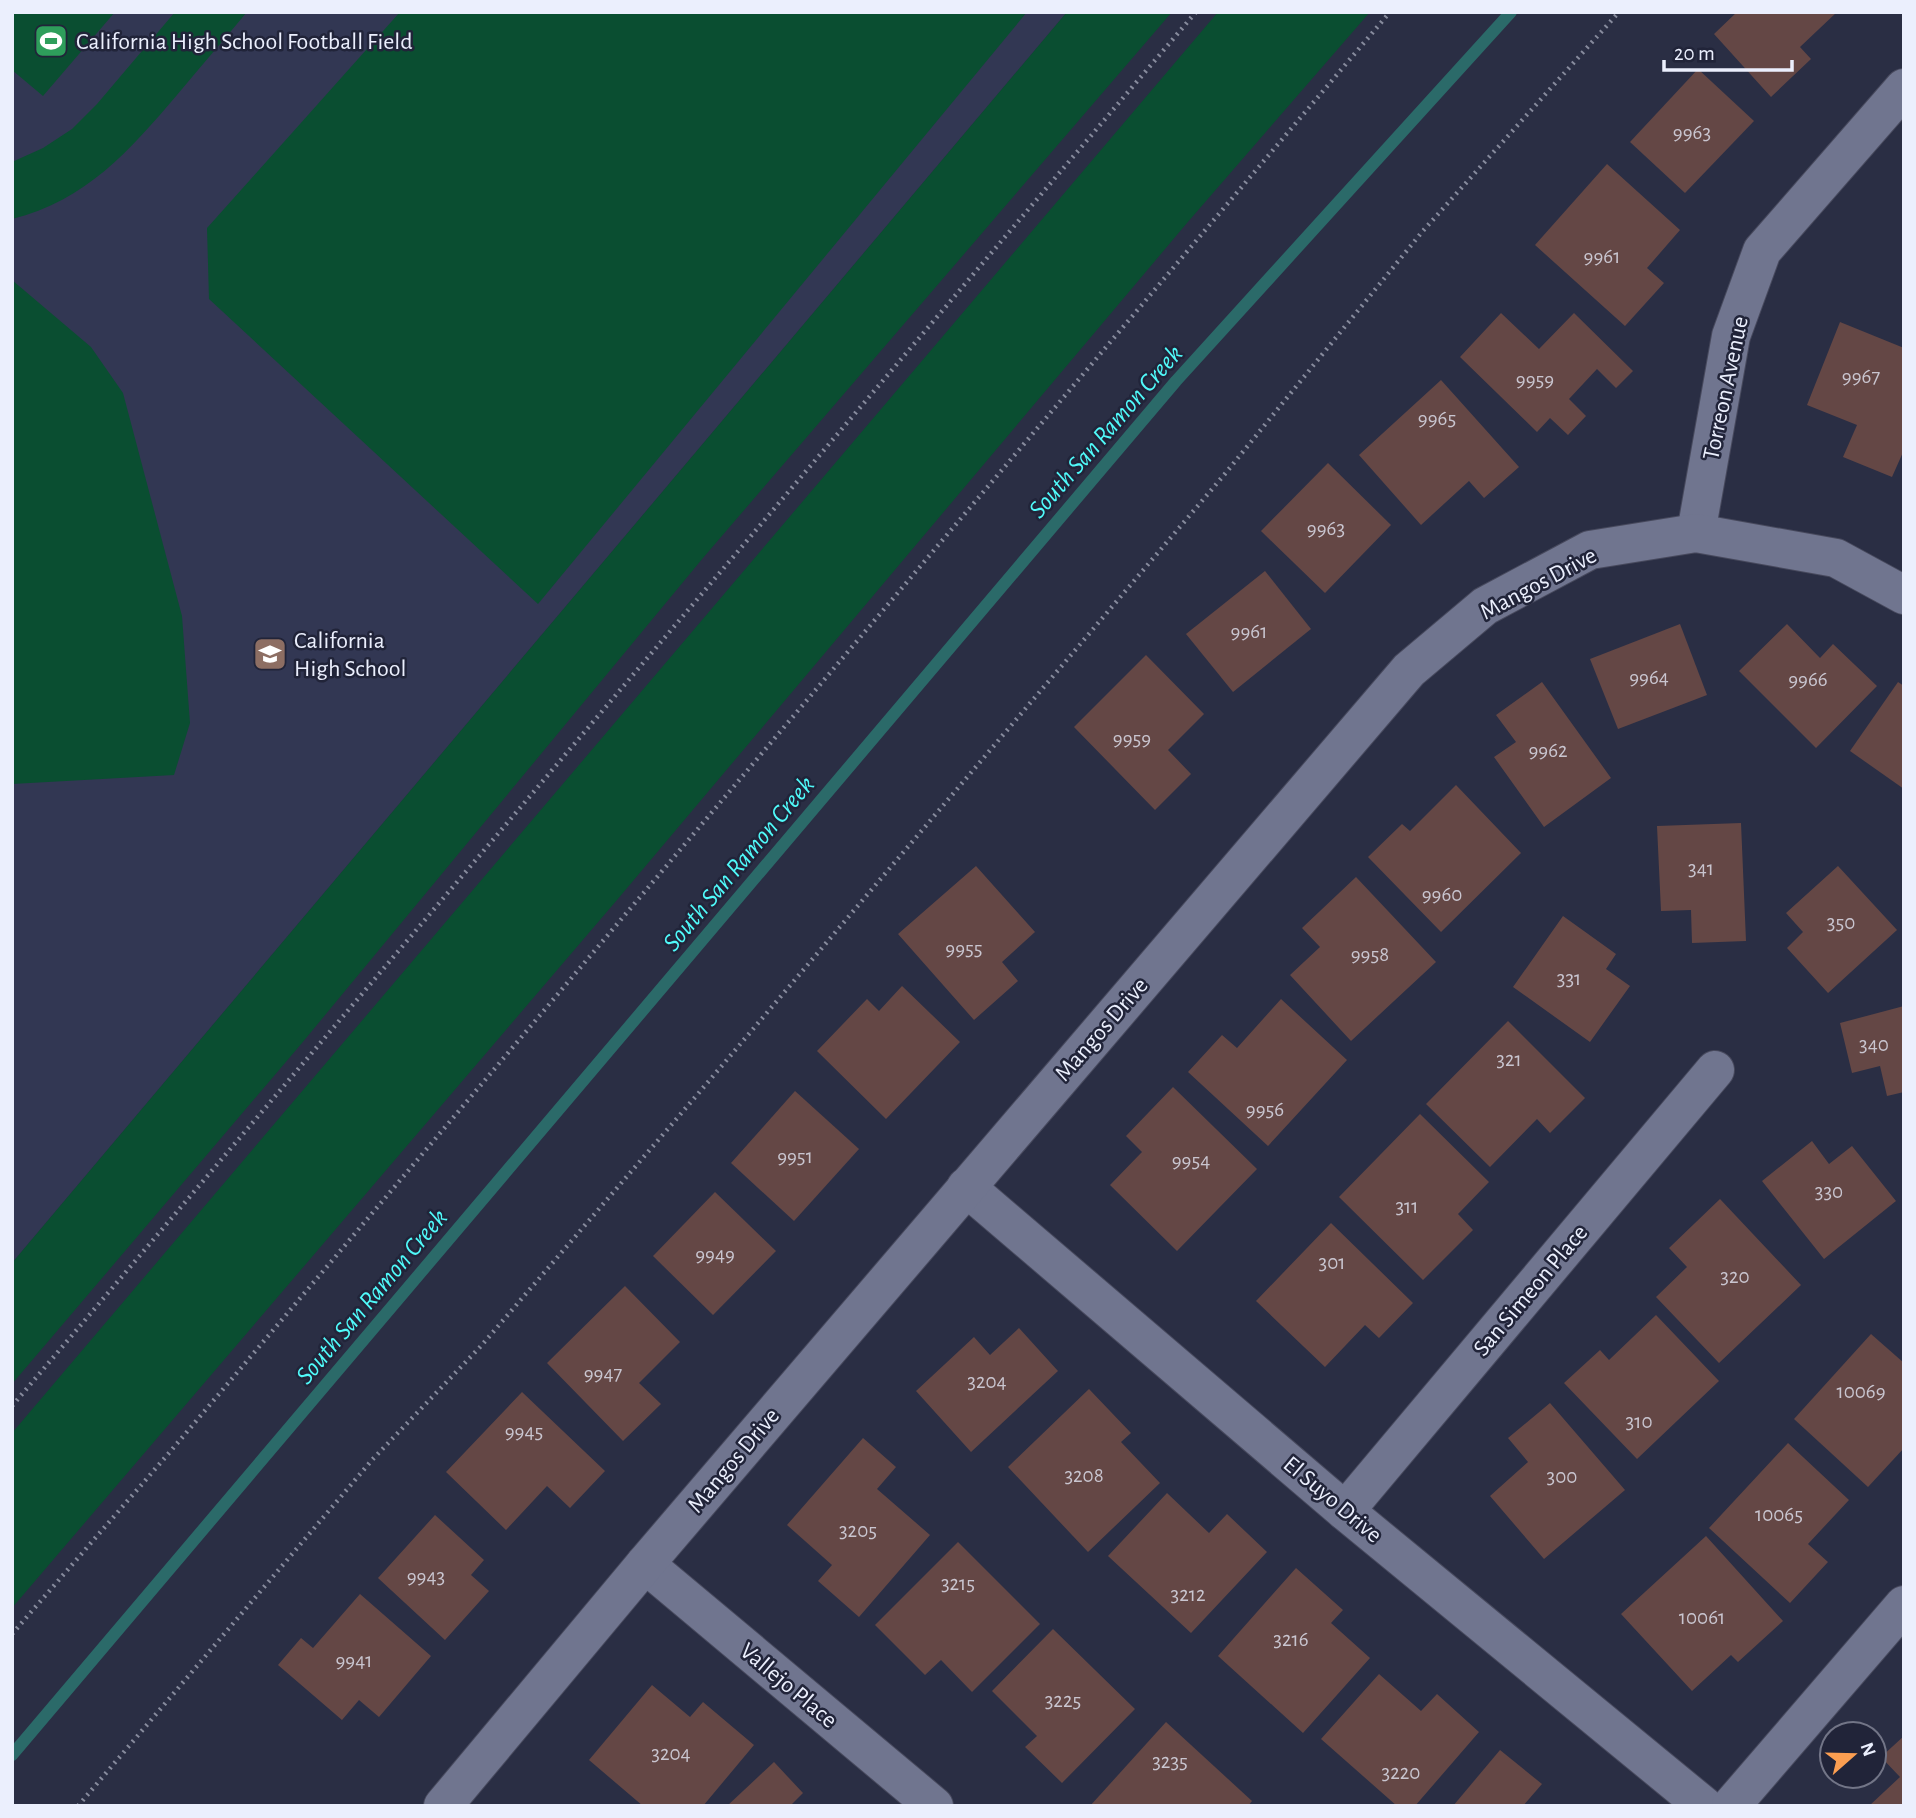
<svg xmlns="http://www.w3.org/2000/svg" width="1916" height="1818" viewBox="0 0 1916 1818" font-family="'Alegreya Sans',sans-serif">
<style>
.built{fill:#323753}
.green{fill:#0a4e31}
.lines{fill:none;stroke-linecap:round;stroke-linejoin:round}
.stream{stroke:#2b6a69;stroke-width:12}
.building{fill:#644745}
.minor-casing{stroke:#47495d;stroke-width:40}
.path{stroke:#878b9d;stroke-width:4.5;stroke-dasharray:2 5;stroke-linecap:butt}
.minor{stroke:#70758f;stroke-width:38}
.labels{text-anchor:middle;stroke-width:5;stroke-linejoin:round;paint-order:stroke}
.number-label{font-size:21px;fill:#c9c5cf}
.poi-label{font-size:24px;fill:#ebeffd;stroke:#212439;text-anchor:start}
.street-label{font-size:24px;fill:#ebeffd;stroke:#212439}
.water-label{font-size:26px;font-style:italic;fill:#50fafa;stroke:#212439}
</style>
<rect width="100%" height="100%" fill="#2a2e44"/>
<polygon class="built" points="12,12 1067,12 12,1263"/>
<g class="green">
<polygon points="12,12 115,12 43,96 12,70"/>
<path d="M175 12H247C224 40 200 67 177 95 130 150 86 201 12 219V162L43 148 72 129 97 104Z"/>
<polygon points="400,12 1027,12 538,604 209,299 207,228"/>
<polygon points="1067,12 1172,12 703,558 302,1043 12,1384 12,1263"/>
<polygon points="1218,12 1370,12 1187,223 617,900 12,1608 12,1433"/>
<polygon points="12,280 91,347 123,393 182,616 190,723 174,775 12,784"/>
</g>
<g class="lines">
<polyline class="stream" points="12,1755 1176,381 1511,12"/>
</g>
<g class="building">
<polygon points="1737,12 1837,12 1800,47 1811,59 1771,97 1714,34"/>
<polygon points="1698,69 1754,121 1685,193 1630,142"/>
<polygon points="1607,164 1680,230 1647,268 1664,283 1625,326 1535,245"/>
<polygon points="1501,313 1539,349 1574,313 1633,371 1616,388 1597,369 1569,399 1586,416 1568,435 1550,418 1537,432 1460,357"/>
<polygon points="1840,322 1904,348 1904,450 1892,477 1843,457 1857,425 1807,405"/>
<polygon points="1441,380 1519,467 1484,498 1469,481 1421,525 1359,455"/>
<polygon points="1328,463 1391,525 1325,593 1261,531"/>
<polygon points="1265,571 1311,629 1233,692 1186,634"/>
<polygon points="1680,624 1707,695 1618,729 1590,659"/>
<polygon points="1787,624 1820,658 1833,644 1877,686 1816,748 1739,671"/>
<polygon points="1146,655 1204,714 1168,750 1191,774 1155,810 1074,727"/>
<polygon points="1542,682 1611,778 1544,827 1494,757 1516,742 1496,715"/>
<polygon points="1898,682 1904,686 1904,789 1850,751"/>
<polygon points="1456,785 1521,853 1441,932 1368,857 1402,824 1410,831"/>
<polygon points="1741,823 1746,941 1692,943 1691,910 1661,911 1657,826"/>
<polygon points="976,866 1035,932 1002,962 1018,981 974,1020 898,934"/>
<polygon points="1838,866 1897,930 1828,993 1787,948 1803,932 1786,913"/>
<polygon points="1356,877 1436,962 1351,1041 1290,975 1320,947 1302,928"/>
<polygon points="1563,916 1616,954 1606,969 1630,986 1590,1042 1513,987"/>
<polygon points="902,986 960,1042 886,1119 817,1051 867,999 879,1011"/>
<polygon points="1281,999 1347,1060 1268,1146 1188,1072 1222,1035 1237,1048"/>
<polygon points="1904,1006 1904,1092 1887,1096 1880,1066 1852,1073 1840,1023"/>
<polygon points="1508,1021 1585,1098 1550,1133 1537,1119 1490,1167 1426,1104"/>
<polygon points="1173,1087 1257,1169 1177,1251 1110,1185 1142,1152 1126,1136"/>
<polygon points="795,1091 859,1149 794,1221 731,1163"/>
<polygon points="1420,1114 1489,1182 1458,1214 1473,1230 1423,1280 1339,1197"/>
<polygon points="1812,1141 1829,1164 1852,1146 1896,1201 1824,1259 1762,1181"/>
<polygon points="715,1192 776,1251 713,1315 653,1256"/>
<polygon points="1720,1199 1801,1285 1719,1363 1656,1297 1687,1267 1669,1248"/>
<polygon points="1331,1223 1413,1303 1379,1338 1365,1325 1325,1367 1256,1301"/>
<polygon points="625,1286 680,1342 639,1383 661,1404 623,1441 547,1363"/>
<polygon points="1656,1315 1719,1381 1637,1459 1564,1383 1600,1350 1609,1360"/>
<polygon points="1019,1328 1058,1371 971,1452 916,1391 974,1337 990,1355"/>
<polygon points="1871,1334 1904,1363 1904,1448 1868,1487 1794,1419"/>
<polygon points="1089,1389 1131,1433 1121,1442 1160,1483 1088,1552 1008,1467"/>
<polygon points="522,1392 605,1471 570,1508 547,1486 506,1530 446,1472"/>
<polygon points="1550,1403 1625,1490 1544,1559 1490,1496 1528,1462 1508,1438"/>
<polygon points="863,1438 896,1467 877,1489 930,1535 859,1617 818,1581 832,1565 787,1525"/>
<polygon points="1788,1443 1849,1500 1808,1544 1828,1562 1790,1603 1709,1528"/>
<polygon points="1167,1493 1209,1533 1227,1514 1267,1552 1191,1633 1108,1556"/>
<polygon points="435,1515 484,1560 471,1575 489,1591 445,1640 378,1578"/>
<polygon points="1706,1536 1783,1621 1738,1662 1731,1655 1692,1691 1621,1614"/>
<polygon points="958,1542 1040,1624 972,1692 941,1660 925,1675 875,1625"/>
<polygon points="1296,1568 1343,1610 1331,1623 1370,1658 1303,1733 1218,1656"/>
<polygon points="360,1594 431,1656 379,1717 359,1700 342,1720 278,1665 301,1638 313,1648"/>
<polygon points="1053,1629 1135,1709 1062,1783 1025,1747 1037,1736 992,1691"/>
<polygon points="1379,1674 1421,1711 1437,1694 1479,1732 1415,1806 1397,1806 1321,1739"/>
<polygon points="652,1685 690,1717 703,1702 754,1745 703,1806 643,1806 589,1760"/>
<polygon points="1166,1722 1252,1801 1248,1806 1090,1806"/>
<polygon points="1904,1736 1904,1806 1869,1806 1900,1777 1881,1757"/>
<polygon points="1500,1750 1542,1784 1523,1806 1453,1806"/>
<polygon points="774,1762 803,1793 790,1806 727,1806"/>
</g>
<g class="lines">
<defs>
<g id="minor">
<polyline points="1696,533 1731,336 1762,251 1904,88"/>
<polyline points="966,1187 1345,1511 1704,1806"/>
<polyline points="1345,1511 1715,1070"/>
<polyline points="645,1564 934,1806"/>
<polyline points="443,1806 645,1564 1409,670 1485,606 1590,550 1696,533 1836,558 1904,595"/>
<polyline points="1731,1806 1904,1605"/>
</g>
</defs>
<use href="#minor" class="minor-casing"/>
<g class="path">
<polyline points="12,1406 1196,12"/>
<polyline points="12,1634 169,1453 1390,12"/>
<polyline points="78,1806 372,1460 481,1346 697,1095 1224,475 1422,232 1619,12"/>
</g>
<use href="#minor" class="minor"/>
</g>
<defs>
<symbol id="stadium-square" viewBox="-11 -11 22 22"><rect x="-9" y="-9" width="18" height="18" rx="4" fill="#2e9e5b" stroke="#212439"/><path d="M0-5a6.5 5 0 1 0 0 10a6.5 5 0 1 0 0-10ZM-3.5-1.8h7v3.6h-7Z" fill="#fff"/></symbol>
<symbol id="school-square" viewBox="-11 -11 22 22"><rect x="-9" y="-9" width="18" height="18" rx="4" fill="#8d6e63" stroke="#212439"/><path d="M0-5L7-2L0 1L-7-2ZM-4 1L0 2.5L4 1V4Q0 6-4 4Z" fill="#fff"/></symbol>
</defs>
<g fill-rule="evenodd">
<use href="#stadium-square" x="32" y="22" width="38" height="38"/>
<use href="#school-square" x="251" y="635" width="38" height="38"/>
</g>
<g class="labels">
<g class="number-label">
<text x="1692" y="139">9963</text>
<text x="1602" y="263">9961</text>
<text x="1861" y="383">9967</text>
<text x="1535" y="386">9959</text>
<text x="1437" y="425">9965</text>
<text x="1326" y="535">9963</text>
<text x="1249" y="638">9961</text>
<text x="1649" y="684">9964</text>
<text x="1808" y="686">9966</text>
<text x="1132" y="745">9959</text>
<text x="1548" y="757">9962</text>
<text x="1701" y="875">341</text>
<text x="1442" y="901">9960</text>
<text x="1841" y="929">350</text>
<text x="964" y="955">9955</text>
<text x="1370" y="961">9958</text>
<text x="1569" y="985">331</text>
<text x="1874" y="1051">340</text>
<text x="1509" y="1066">321</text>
<text x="1265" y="1116">9956</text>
<text x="795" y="1163">9951</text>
<text x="1191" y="1167">9954</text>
<text x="1829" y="1198">330</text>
<text x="1407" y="1213">311</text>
<text x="715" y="1261">9949</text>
<text x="1332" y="1269">301</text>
<text x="1735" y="1283">320</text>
<text x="603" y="1380">9947</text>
<text x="987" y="1388">3204</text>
<text x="1861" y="1398">10069</text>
<text x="1639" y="1428">310</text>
<text x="524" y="1438">9945</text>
<text x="1084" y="1482">3208</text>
<text x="1562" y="1483">300</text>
<text x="1779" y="1521">10065</text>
<text x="858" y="1537">3205</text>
<text x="426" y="1583">9943</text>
<text x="958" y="1590">3215</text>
<text x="1188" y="1601">3212</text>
<text x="1702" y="1624">10061</text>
<text x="1291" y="1646">3216</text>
<text x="354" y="1667">9941</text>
<text x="1063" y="1707">3225</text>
<text x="671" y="1760">3204</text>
<text x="1170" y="1768">3235</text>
<text x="1401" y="1779">3220</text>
</g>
<g class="poi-label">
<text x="76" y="49">California High School Football Field</text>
<text x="294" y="648">California<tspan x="294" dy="28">High School</tspan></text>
</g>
<g class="street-label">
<text transform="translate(1725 388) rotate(-78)" y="8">Torreon Avenue</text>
<text transform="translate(1538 583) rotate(-28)" y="8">Mangos Drive</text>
<text transform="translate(1101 1029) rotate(-49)" y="8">Mangos Drive</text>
<text transform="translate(1530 1290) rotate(-50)" y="8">San Simeon Place</text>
<text transform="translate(733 1460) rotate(-50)" y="8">Mangos Drive</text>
<text transform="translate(1333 1499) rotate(40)" y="8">El Suyo Drive</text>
<text transform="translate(789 1685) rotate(40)" y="8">Vallejo Place</text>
</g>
<g class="water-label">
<text transform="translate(1105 431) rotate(-49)" y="9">South San Ramon Creek</text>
<text transform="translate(738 863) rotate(-50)" y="9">South San Ramon Creek</text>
<text transform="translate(371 1296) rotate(-50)" y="9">South San Ramon Creek</text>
</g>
</g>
<rect width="1916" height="1818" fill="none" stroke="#ebeffd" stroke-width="28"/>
<g transform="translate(1853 1755) rotate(70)"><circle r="33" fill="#212439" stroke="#727587" stroke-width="2"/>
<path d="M0-5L12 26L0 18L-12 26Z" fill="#fb9e51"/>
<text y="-10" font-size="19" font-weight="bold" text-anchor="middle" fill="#ebeffd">N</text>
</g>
<path d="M1664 60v10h128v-10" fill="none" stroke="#ebeffd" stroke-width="3.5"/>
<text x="1674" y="60" font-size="21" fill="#ebeffd" stroke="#212439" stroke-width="5" paint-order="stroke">20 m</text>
</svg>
